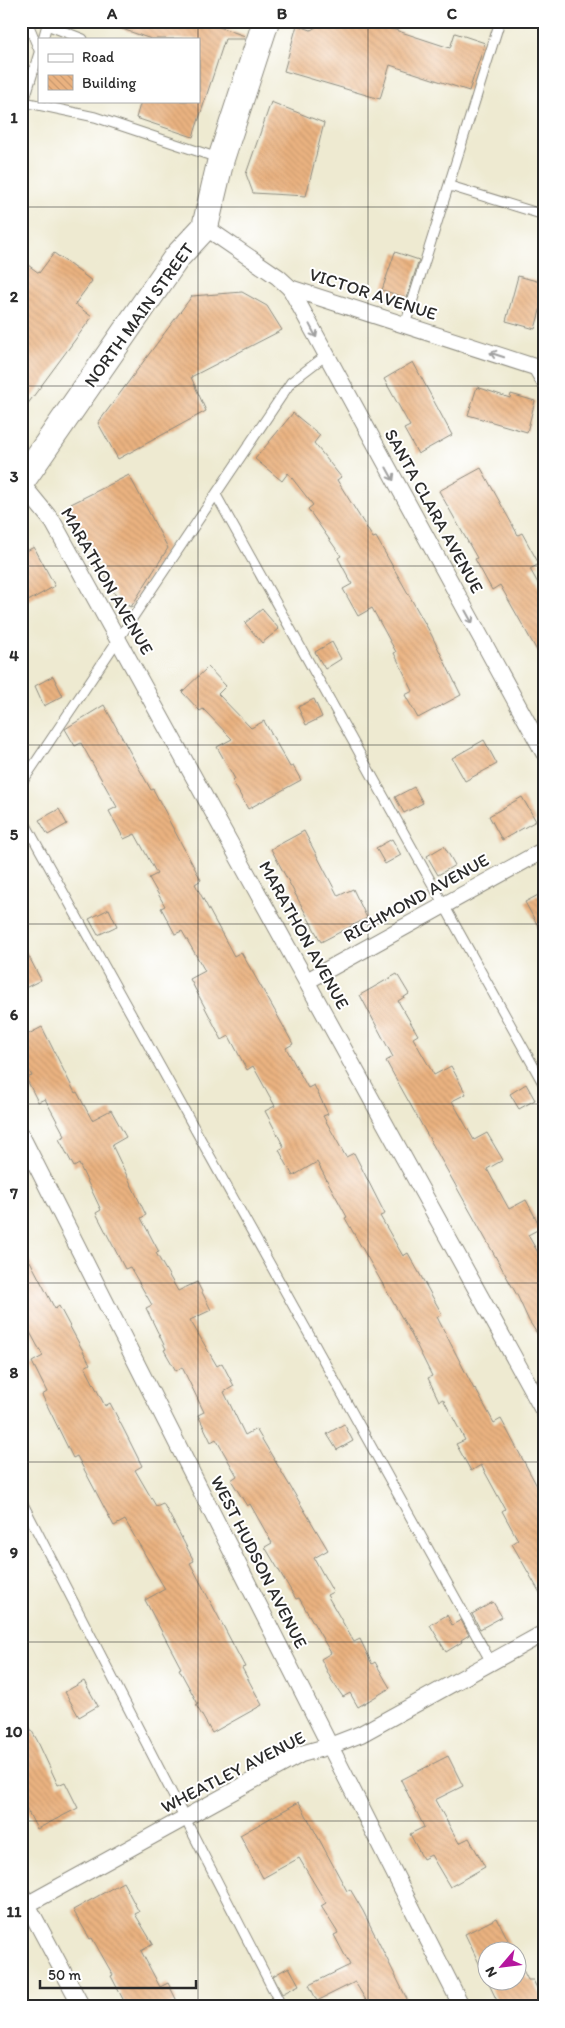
<svg xmlns="http://www.w3.org/2000/svg" width="565" height="2028" viewBox="0 0 565 2028" font-family="Itim,sans-serif">
<style>
.building{fill:url(#building-back-hatch)}
.lines{fill:none;stroke-linecap:round;stroke-linejoin:round}
.service-casing{stroke:#8c8a7e;stroke-width:11}
.minor-casing{stroke:#8c8a7e;stroke-width:18}
.primary-casing{stroke:#8c8a7e;stroke-width:28}
.service{stroke:#fff;stroke-width:9}
.minor{stroke:#fff;stroke-width:16}
.primary{stroke:#fff;stroke-width:26}
.oneway{stroke:#a0a0a0}
.grid{fill:none;stroke:#2b2b2b;stroke-width:1;stroke-opacity:0.55}
.labels{text-anchor:middle;stroke-width:4;stroke-linejoin:round;paint-order:stroke}
.street-label{font-size:18px;fill:#2b2b2b;stroke:#fff}
.neatline{fill:none;stroke:#2b2b2b;stroke-width:2}
.grid-label{font-size:16px;text-anchor:middle;font-weight:bold;fill:#2b2b2b}
</style>
<defs>
<pattern id="building-back-hatch" width="6" height="6" patternUnits="userSpaceOnUse" patternTransform="scale(1.25)"><rect width="6" height="6" fill="#eab280"/><path d="M-1 5l2 2M0 0l6 6M5-1l2 2" fill="none" stroke="#c9996f"/></pattern>
</defs>
<rect width="100%" height="100%" fill="#fff"/>
<filter id="ink" filterUnits="userSpaceOnUse"><feTurbulence type="fractalNoise" baseFrequency=".02" numOctaves="2"/><feDisplacementMap in="SourceGraphic" scale="10" xChannelSelector="R" yChannelSelector="G"/><feConvolveMatrix kernelMatrix="1 2 1 2 8 2 1 2 1" color-interpolation-filters="sRGB"/></filter>
<filter id="wash" filterUnits="userSpaceOnUse"><feTurbulence type="fractalNoise" baseFrequency=".0096" numOctaves="4" result="noise"/><feDisplacementMap in="SourceGraphic" scale="20" xChannelSelector="R" yChannelSelector="G"/><feGaussianBlur stdDeviation="1.12" result="paint"/><feColorMatrix in="noise" values="0 0 0 0 0 0 0 0 0 0 0 0 0 0 0 0 0 1.4 0 .05"/><feComposite in="paint" operator="in"/></filter>
<g filter="url(#wash)">
<rect width="100%" height="100%" fill="#eeead1"/>
<g id="blocks">
<g class="building">
<polygon points="108,21 202,21 245,36 244,39 225,39 193,137 136,118 141,101 199,101 199,39 151,39 108,24"/>
<polygon points="325,21 392,21 389,28 450,48 455,33 485,43 469,91 390,65 380,99 284,71 297,25 311,30"/>
<polygon points="271,102 324,123 306,196 253,193 246,174"/>
<polygon points="395,252 419,260 407,298 382,290"/>
<polygon points="54,253 92,281 75,304 92,317 21,413 21,260 39,273"/>
<polygon points="518,276 544,283 544,296 535,329 506,321"/>
<polygon points="242,292 267,306 282,330 191,377 206,411 118,459 98,423 192,296"/>
<polygon points="413,362 452,435 418,454 404,429 410,426 384,379"/>
<polygon points="477,387 510,398 511,394 535,401 527,432 468,415"/>
<polygon points="293,413 320,435 314,443 341,477 337,480 373,538 376,537 431,634 461,695 418,718 405,695 413,691 394,653 396,652 372,608 358,616 343,589 352,584 338,558 341,556 308,509 313,505 288,473 282,481 255,459"/>
<polygon points="481,468 518,535 522,533 539,564 530,569 544,594 544,663 500,585 492,590 475,559 477,558 439,491"/>
<polygon points="129,475 168,548 131,607 119,602 69,505"/>
<polygon points="34,547 55,586 21,605 21,554"/>
<polygon points="262,609 279,629 262,643 245,623"/>
<polygon points="332,642 341,659 325,669 315,652"/>
<polygon points="208,667 226,686 218,694 251,728 264,721 290,767 293,766 301,780 248,809 232,780 235,779 217,747 232,739 203,709 200,711 182,692"/>
<polygon points="53,676 63,696 44,706 35,686"/>
<polygon points="314,699 322,717 306,725 298,707"/>
<polygon points="104,705 151,790 153,789 168,817 167,817 201,880 195,884 234,956 241,952 275,1011 293,1044 286,1048 308,1088 314,1085 328,1114 323,1116 346,1157 354,1153 385,1214 380,1216 403,1256 408,1253 442,1314 437,1317 474,1389 475,1388 494,1423 501,1419 544,1499 544,1600 512,1544 518,1540 502,1511 505,1509 481,1465 471,1471 456,1444 465,1440 443,1399 439,1401 428,1378 432,1376 410,1332 345,1218 347,1217 317,1162 293,1176 279,1150 284,1147 265,1111 275,1106 253,1066 247,1070 229,1036 222,1040 190,979 205,971 182,931 175,934 161,908 165,906 149,878 157,874 135,834 124,839 109,811 117,807 81,743 75,746 65,729"/>
<polygon points="484,740 497,764 465,781 452,758"/>
<polygon points="414,787 423,803 404,813 395,797"/>
<polygon points="522,797 536,821 502,840 489,816"/>
<polygon points="59,809 67,824 48,835 39,820"/>
<polygon points="304,831 338,896 353,889 367,918 321,942 271,849"/>
<polygon points="392,839 401,855 385,864 376,848"/>
<polygon points="444,846 455,865 438,875 427,856"/>
<polygon points="544,892 544,937 525,902"/>
<polygon points="109,909 117,926 98,935 89,919"/>
<polygon points="21,941 41,980 21,990"/>
<polygon points="397,974 409,994 398,1001 418,1035 413,1038 434,1075 451,1066 466,1094 452,1101 474,1140 487,1133 503,1160 487,1169 509,1209 526,1200 541,1228 528,1235 544,1263 544,1344 529,1321 518,1297 386,1061 393,1057 360,995"/>
<polygon points="42,1027 75,1093 77,1092 92,1120 111,1110 126,1137 112,1145 146,1215 141,1218 159,1252 156,1253 178,1291 197,1282 211,1310 190,1320 217,1366 222,1363 234,1386 224,1392 245,1435 256,1429 328,1550 314,1558 333,1592 327,1595 354,1642 360,1639 372,1664 375,1662 390,1688 358,1707 350,1693 343,1697 332,1681 321,1659 331,1653 299,1598 296,1599 265,1547 272,1543 250,1504 247,1506 231,1480 237,1476 216,1439 211,1442 198,1415 204,1412 182,1367 176,1371 164,1350 166,1349 146,1308 152,1305 130,1267 125,1269 96,1213 101,1210 79,1164 74,1167 59,1139 65,1136 45,1099 38,1102 26,1078 32,1076 21,1055 21,1038"/>
<polygon points="526,1084 535,1100 519,1109 510,1094"/>
<polygon points="21,1244 55,1309 59,1306 90,1364 85,1367 105,1406 110,1403 125,1432 142,1466 135,1470 156,1506 163,1503 176,1527 194,1561 190,1563 245,1667 242,1668 262,1705 212,1733 196,1705 198,1704 179,1669 181,1668 145,1600 165,1589 125,1520 114,1526 77,1456 73,1458 42,1395 47,1392 32,1362 43,1356 21,1316"/>
<polygon points="344,1424 353,1441 337,1450 327,1434"/>
<polygon points="493,1602 502,1617 480,1629 472,1614"/>
<polygon points="447,1615 452,1625 461,1620 469,1635 461,1640 462,1642 446,1652 430,1625"/>
<polygon points="84,1681 98,1706 79,1717 65,1692"/>
<polygon points="21,1712 37,1740 58,1785 65,1782 78,1808 37,1829 21,1798"/>
<polygon points="448,1756 463,1786 435,1800 459,1843 469,1838 485,1867 450,1887 431,1855 423,1859 410,1834 424,1827 401,1780"/>
<polygon points="299,1802 347,1891 350,1889 363,1911 411,2007 370,2007 355,1982 317,2001 309,1985 350,1965 334,1935 338,1933 321,1906 326,1903 299,1858 263,1878 240,1835"/>
<polygon points="123,1882 139,1912 135,1914 153,1944 141,1951 160,1987 168,1983 177,2001 165,2007 127,2007 111,1976 113,1975 92,1938 90,1939 73,1910"/>
<polygon points="497,1918 513,1950 488,1950 488,1980 518,1980 518,1960 528,1980 533,1980 544,2002 544,2007 500,2007 465,1934"/>
<polygon points="289,1967 299,1985 282,1994 273,1976"/>
</g>
</g>
</g>
<g filter="url(#ink)">
<use href="#blocks" fill-opacity="0" stroke="#8c8a7e" stroke-width="1"/>
<g class="lines">
<defs>
<g id="service">
<polyline points="27,21 39,50"/>
<polyline points="47,25 83,39"/>
<polyline points="43,39 48,21"/>
<polyline points="24,102 95,117 218,158"/>
<polyline points="21,111 39,53"/>
<polyline points="450,186 544,215"/>
<polyline points="405,325 500,21"/>
<polyline points="532,367 544,388"/>
<polyline points="216,495 544,1085"/>
<polyline points="21,784 291,382 325,356"/>
<polyline points="21,816 491,1662"/>
<polyline points="21,1500 282,2007"/>
</g>
<g id="minor">
<polyline points="205,227 278,277 290,288 544,370"/>
<polyline points="290,288 544,753"/>
<polyline points="21,483 53,522 544,1412"/>
<polyline points="307,981 544,850"/>
<polyline points="21,1135 462,2007"/>
<polyline points="21,1893 82,2007"/>
<polyline points="21,1908 301,1754 330,1746 361,1734 544,1633"/>
</g>
<polyline id="primary" points="21,482 177,257 205,227 221,159 266,21"/>
</defs>
<use href="#service" class="service-casing"/>
<use href="#minor" class="minor-casing"/>
<use href="#primary" class="primary-casing"/>
<use href="#service" class="service"/>
<use href="#minor" class="minor"/>
<use href="#primary" class="primary"/>
</g>
<defs><path id="oneway-shaft" d="M-6 0H5M1.5-3L5.5 0L1.5 3" fill="none" stroke-width="1.6" stroke-linecap="round" stroke-linejoin="round" transform="scale(1.25)"/></defs>
<g class="oneway">
<use href="#oneway-shaft" transform="translate(313 331) rotate(62)"/>
<use href="#oneway-shaft" transform="translate(497 355) rotate(-162)"/>
<use href="#oneway-shaft" transform="translate(390 474) rotate(61)"/>
<use href="#oneway-shaft" transform="translate(469 617) rotate(61)"/>
</g>
</g>
<path class="grid" d="M198 21V39M368 21V2007M198 101V2007M21 207H544M21 386H544M21 566H544M21 745H544M21 924H544M21 1104H544M21 1283H544M21 1462H544M21 1642H544M21 1821H544"/>
<g class="labels">
<g class="street-label">
<text transform="translate(373 294) rotate(18)" y="6">VICTOR AVENUE</text>
<text transform="translate(139 315) rotate(-54)" y="6">NORTH MAIN STREET</text>
<text transform="translate(434 511) rotate(61)" y="6">SANTA CLARA AVENUE</text>
<text transform="translate(107 581) rotate(60)" y="6">MARATHON AVENUE</text>
<text transform="translate(416 898) rotate(-29)" y="6">RICHMOND AVENUE</text>
<text transform="translate(304 935) rotate(61)" y="6">MARATHON AVENUE</text>
<text transform="translate(259 1562) rotate(63)" y="6">WEST HUDSON AVENUE</text>
<text transform="translate(233 1772) rotate(-27)" y="6">WHEATLEY AVENUE</text>
</g>
</g>
<rect width="565" height="2028" fill="none" stroke="#fff" stroke-width="55"/>
<rect x="38" y="38" width="162" height="65" fill="#ffffff" stroke="#aaaaaa"/>
<rect x="48" y="54" width="25" height="8" fill="#ffffff" stroke="#aaaaaa"/>
<text x="82" y="62" font-size="15" fill="#2b2b2b">Road</text>
<rect x="48" y="75" width="25" height="15" fill="url(#building-back-hatch)" stroke="#aaaaaa"/>
<text x="82" y="88" font-size="15" fill="#2b2b2b">Building</text>
<g transform="translate(502 1966) rotate(242)"><circle r="24" fill="#ffffff" stroke="#aaaaaa"/>
<path d="M0-4L9 19L0 12L-9 19Z" fill="#b5179e"/>
<text y="-8" font-size="14" font-weight="bold" text-anchor="middle" fill="#2b2b2b">N</text>
</g>
<path d="M40 1980v8h156v-8" fill="none" stroke="#2b2b2b" stroke-width="2.5"/>
<text x="48" y="1980" font-size="15" fill="#2b2b2b" stroke="#ffffff" stroke-width="4" paint-order="stroke">50 m</text>
<rect x="28" y="28" width="510" height="1972" class="neatline"/>
<g class="grid-label">
<text x="112" y="19">A</text>
<text x="282" y="19">B</text>
<text x="452" y="19">C</text>
<text x="14" y="123">1</text>
<text x="14" y="302">2</text>
<text x="14" y="482">3</text>
<text x="14" y="661">4</text>
<text x="14" y="840">5</text>
<text x="14" y="1020">6</text>
<text x="14" y="1199">7</text>
<text x="14" y="1378">8</text>
<text x="14" y="1558">9</text>
<text x="14" y="1737">10</text>
<text x="14" y="1917">11</text>
</g>
</svg>
